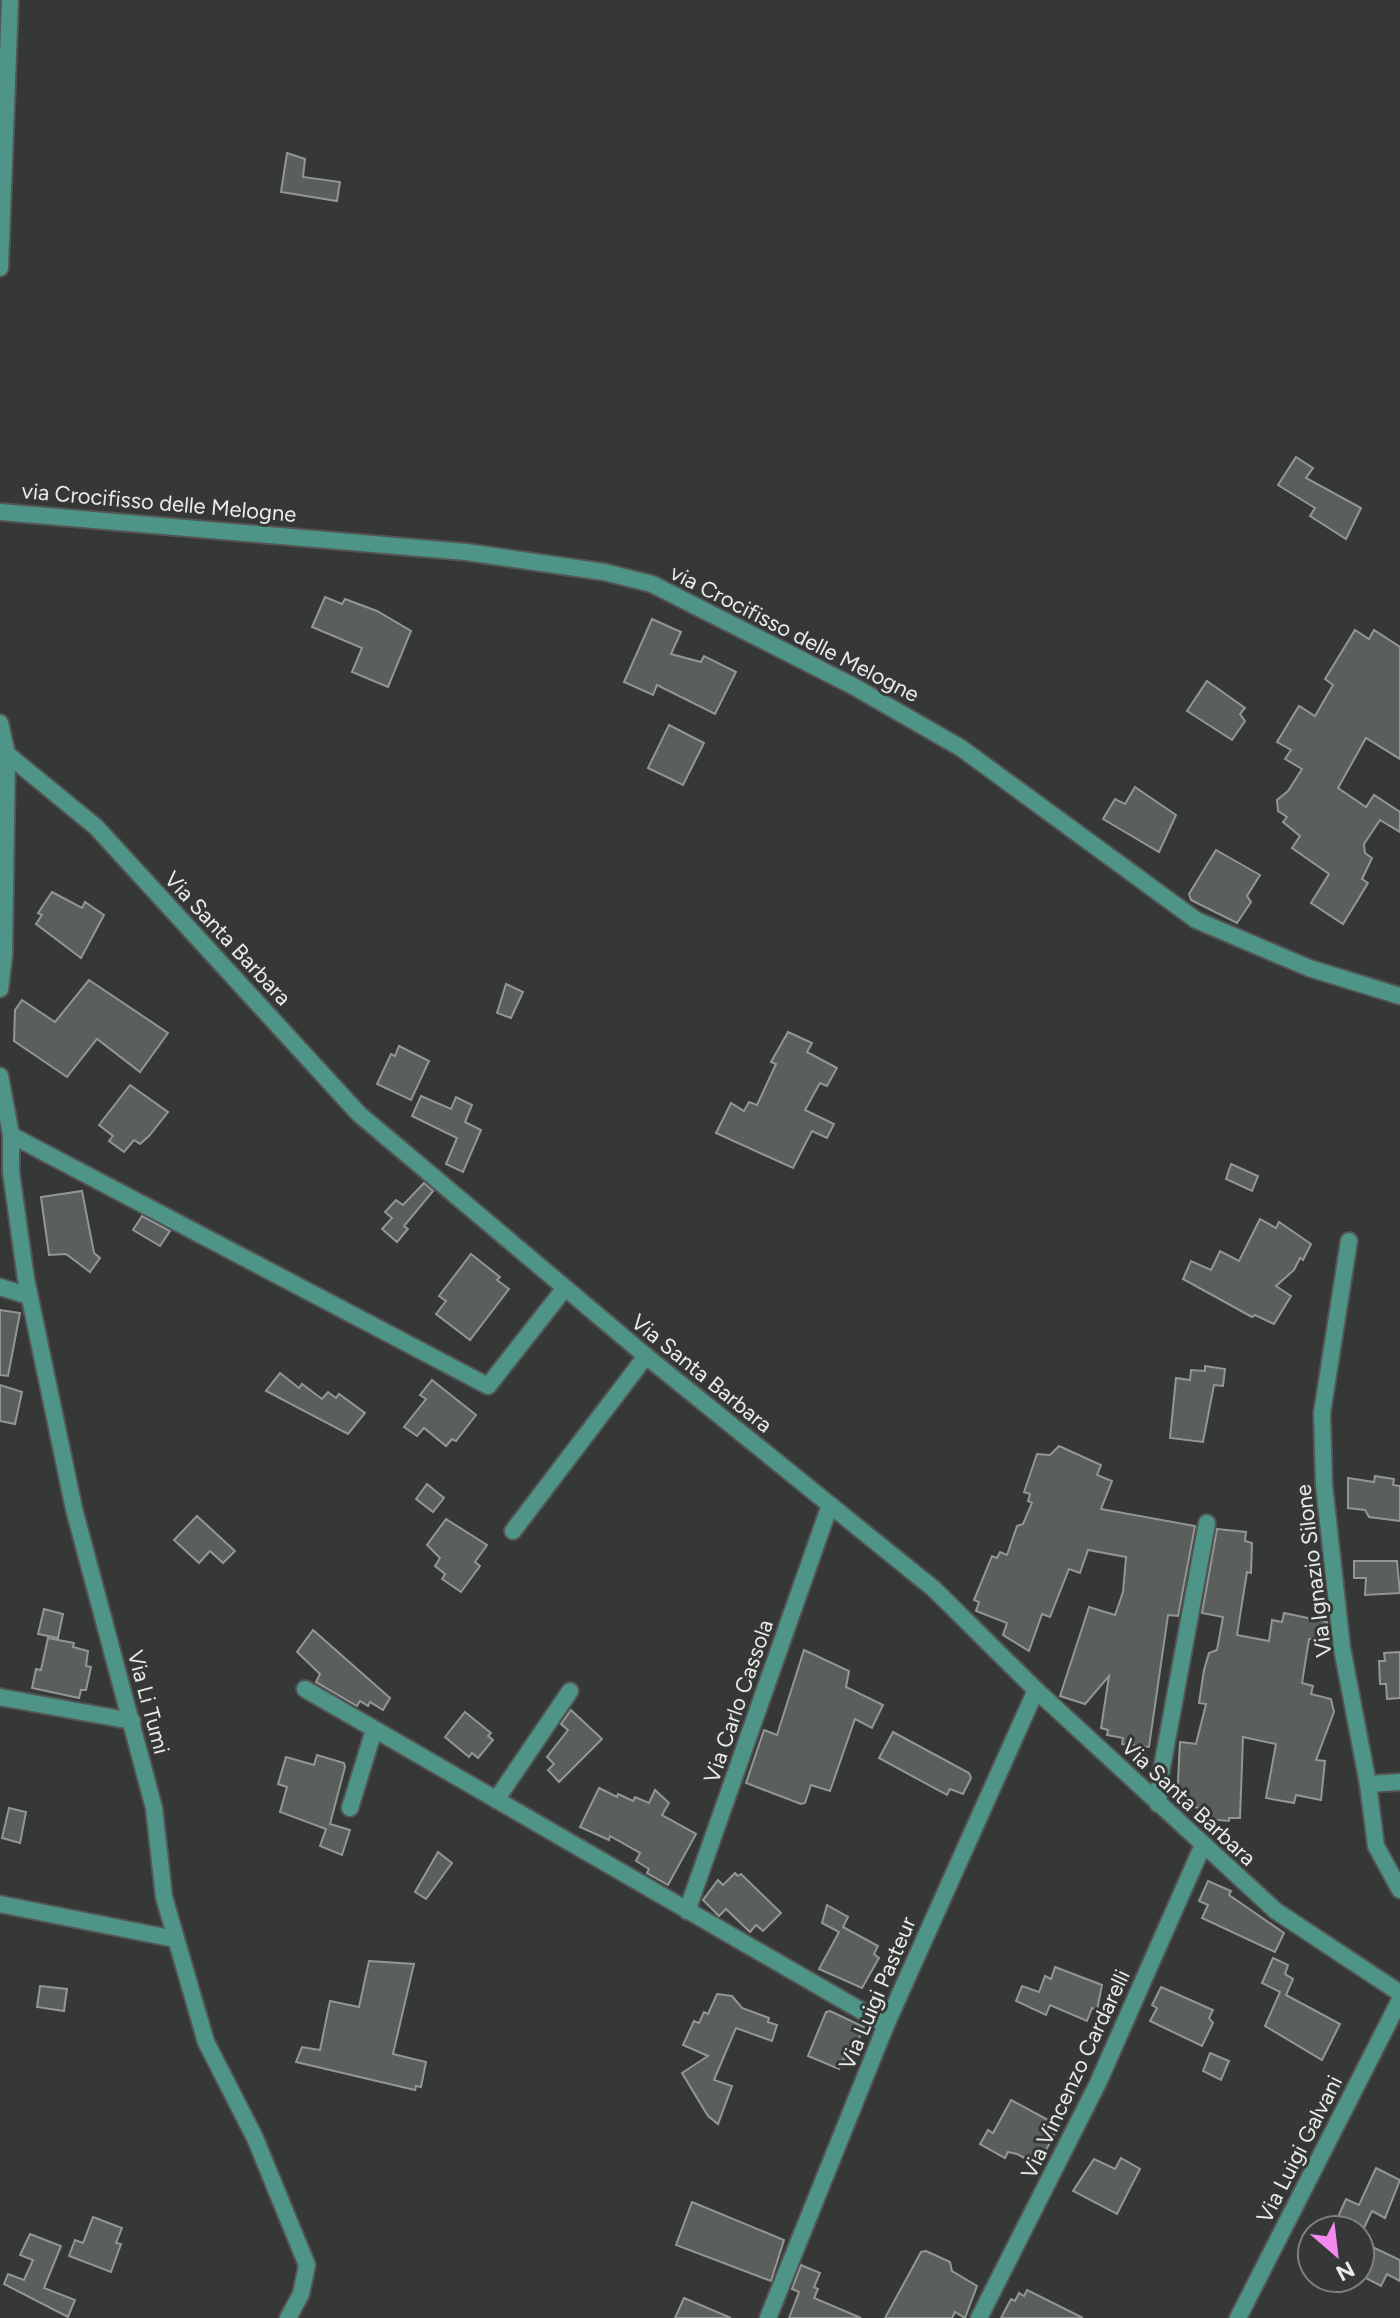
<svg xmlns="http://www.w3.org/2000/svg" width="1400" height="2318" viewBox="0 0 1400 2318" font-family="Figtree,sans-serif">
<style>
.building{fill:#5a5e5d;stroke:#939695;stroke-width:2}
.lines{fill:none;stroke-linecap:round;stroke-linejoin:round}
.minor-casing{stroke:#525554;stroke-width:20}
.tertiary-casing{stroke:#525554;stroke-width:20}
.minor{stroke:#4e9587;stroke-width:16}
.tertiary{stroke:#4e9587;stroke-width:16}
.labels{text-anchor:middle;stroke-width:6;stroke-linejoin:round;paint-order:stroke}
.street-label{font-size:22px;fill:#e9ebea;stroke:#353837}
</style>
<rect width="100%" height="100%" fill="#353837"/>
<g class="building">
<polygon points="287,153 305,159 303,177 340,182 337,201 281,192"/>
<polygon points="1296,457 1313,468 1306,478 1361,508 1346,539 1310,516 1315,508 1278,485"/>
<polygon points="325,597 342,604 345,599 377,611 411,631 388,687 352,672 362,648 312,627"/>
<polygon points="652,619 681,632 671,654 701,662 704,656 736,672 715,714 657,685 653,695 624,682"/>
<polygon points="1355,630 1369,639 1374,630 1400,647 1400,759 1366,738 1338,788 1366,807 1374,795 1400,812 1400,832 1380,820 1364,844 1365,853 1372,858 1362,879 1368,883 1343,924 1311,903 1329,874 1292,848 1300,836 1283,822 1287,817 1278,811 1277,800 1288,791 1302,769 1285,759 1291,750 1277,742 1299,706 1315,716 1333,685 1325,679"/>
<polygon points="1207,681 1245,708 1240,714 1245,721 1232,740 1187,711"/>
<polygon points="669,725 704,743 683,785 648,768"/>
<polygon points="1135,787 1176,815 1159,852 1103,819 1115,799 1125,804"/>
<polygon points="1216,850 1260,875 1247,896 1251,902 1237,923 1191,900 1189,894"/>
<polygon points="52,892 82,908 85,902 104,915 81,958 36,924 42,915 38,913"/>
<polygon points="89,980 168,1033 140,1072 97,1039 67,1077 14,1041 15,1010 22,1000 55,1022"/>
<polygon points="506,984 523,992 511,1018 497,1013"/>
<polygon points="788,1032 812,1043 807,1052 837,1068 827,1086 820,1083 805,1110 834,1124 827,1138 812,1131 793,1168 716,1133 731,1103 744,1111 749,1102 757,1105 776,1064 771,1062"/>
<polygon points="399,1046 429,1061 411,1100 377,1084 391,1054 395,1056"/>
<polygon points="130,1085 168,1112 149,1136 140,1144 134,1140 124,1152 109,1141 113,1136 99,1125"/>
<polygon points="421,1096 451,1109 456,1097 472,1105 465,1122 481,1130 463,1172 446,1164 457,1138 412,1116"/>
<polygon points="1231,1164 1258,1176 1252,1191 1226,1179"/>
<polygon points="424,1183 433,1191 404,1226 408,1229 397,1242 382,1229 392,1218 385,1212 396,1200 403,1205"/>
<polygon points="82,1191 94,1253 100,1258 90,1272 66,1254 49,1255 41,1197"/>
<polygon points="142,1216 170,1231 160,1246 133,1230"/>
<polygon points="1260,1219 1276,1228 1279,1222 1311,1244 1303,1260 1300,1258 1294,1270 1276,1286 1291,1296 1274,1324 1255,1315 1252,1317 1183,1279 1191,1261 1211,1270 1220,1251 1239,1261"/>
<polygon points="471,1254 500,1277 497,1280 509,1289 470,1340 436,1314 446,1301 439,1296"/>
<polygon points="0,1310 20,1313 8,1376 0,1375"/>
<polygon points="1205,1366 1225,1369 1223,1386 1214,1385 1203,1442 1170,1438 1176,1378 1190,1380 1191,1370 1205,1371"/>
<polygon points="280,1373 299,1388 302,1384 322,1399 328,1392 336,1398 339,1394 365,1413 348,1434 266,1391"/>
<polygon points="432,1380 476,1415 456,1441 452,1439 446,1446 424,1428 417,1436 404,1427 426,1399 420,1395"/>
<polygon points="0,1385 22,1392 15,1424 0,1421"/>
<polygon points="1059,1446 1101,1465 1097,1475 1112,1481 1101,1509 1195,1526 1178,1616 1168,1615 1149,1747 1122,1744 1123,1738 1107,1735 1108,1730 1101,1728 1109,1676 1085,1704 1060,1696 1089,1607 1115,1615 1123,1592 1126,1557 1088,1550 1080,1573 1069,1569 1050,1617 1042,1614 1029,1651 1003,1635 1007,1623 976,1611 979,1602 974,1600 992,1556 997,1558 1000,1552 1007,1555 1017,1526 1023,1524 1032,1503 1028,1501 1030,1494 1024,1492 1037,1454 1050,1455"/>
<polygon points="1375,1476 1394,1479 1393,1485 1400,1486 1400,1521 1369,1517 1365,1510 1348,1508 1348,1478 1374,1482"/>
<polygon points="427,1484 444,1498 433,1512 416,1499"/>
<polygon points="197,1516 235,1551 223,1563 210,1551 199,1563 174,1540"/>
<polygon points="446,1519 487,1545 475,1562 480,1566 461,1592 442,1579 445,1574 435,1566 440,1558 427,1545"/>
<polygon points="1217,1529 1246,1532 1245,1541 1252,1543 1251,1573 1247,1572 1237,1635 1269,1641 1272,1620 1282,1622 1284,1613 1327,1622 1329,1638 1309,1639 1302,1683 1313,1686 1311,1694 1331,1699 1334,1712 1316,1760 1325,1761 1321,1800 1296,1795 1294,1803 1266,1798 1276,1744 1243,1737 1240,1818 1229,1818 1229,1821 1207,1819 1208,1809 1185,1806 1185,1801 1177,1800 1180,1742 1196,1744 1206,1704 1199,1703 1204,1670 1209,1653 1217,1650 1223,1617 1202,1613"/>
<polygon points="1354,1561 1397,1561 1400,1593 1365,1595 1366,1578 1354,1578"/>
<polygon points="44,1609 63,1614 58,1638 38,1634"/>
<polygon points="313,1630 390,1698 383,1710 370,1702 368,1706 360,1701 357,1706 316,1682 320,1674 297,1652"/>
<polygon points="48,1638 74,1643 73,1647 88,1651 86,1666 91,1667 86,1690 81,1690 79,1698 32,1688 36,1669 41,1670"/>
<polygon points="804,1650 849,1671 846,1687 883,1705 872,1728 855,1719 830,1791 811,1785 805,1803 801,1804 746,1783 764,1730 777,1735"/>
<polygon points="1400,1652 1400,1698 1387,1699 1386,1684 1380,1684 1379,1661 1385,1661 1384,1653"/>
<polygon points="571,1710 602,1739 559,1782 548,1770 554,1764 547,1757 568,1730 561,1724"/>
<polygon points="465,1712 491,1733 488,1736 493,1740 478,1758 472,1753 469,1757 445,1737"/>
<polygon points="893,1732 969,1773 971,1778 963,1794 950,1789 947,1795 879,1758"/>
<polygon points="317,1755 344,1763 345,1767 330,1824 350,1830 342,1855 320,1846 326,1829 280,1812 287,1787 278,1784 286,1757 314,1765"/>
<polygon points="599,1788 617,1797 618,1794 633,1801 635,1797 649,1803 655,1790 669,1803 662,1815 696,1834 668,1885 647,1873 649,1869 636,1861 640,1853 610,1836 609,1840 580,1827"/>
<polygon points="9,1808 26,1812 20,1843 2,1838"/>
<polygon points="438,1852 452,1863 426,1899 415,1892"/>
<polygon points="735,1873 738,1876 741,1874 781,1913 763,1931 756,1925 750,1932 726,1909 719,1916 703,1900 718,1880 723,1885"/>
<polygon points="1208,1881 1231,1891 1229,1895 1284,1933 1275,1952 1202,1918 1208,1905 1199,1901"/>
<polygon points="827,1905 848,1917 843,1927 878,1946 874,1954 879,1958 862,1988 819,1969 839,1932 822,1923"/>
<polygon points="1273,1958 1288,1965 1285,1974 1293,1979 1286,1995 1340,2024 1322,2060 1265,2026 1280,1992 1262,1983"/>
<polygon points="369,1961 414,1964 393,2054 426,2062 421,2087 416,2086 415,2090 296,2062 302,2047 320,2050 330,2001 359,2007"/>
<polygon points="1055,1967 1102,1985 1097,2010 1092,2008 1087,2021 1050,2005 1046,2015 1016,2001 1022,1986 1039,1992 1045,1976 1051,1979"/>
<polygon points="40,1986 67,1989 64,2011 37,2007"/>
<polygon points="1161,1987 1213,2010 1209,2018 1213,2023 1202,2046 1150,2021 1157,2008 1152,2005"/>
<polygon points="717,1994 732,1996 742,2008 769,2018 768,2022 777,2025 772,2041 736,2028 714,2080 732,2086 718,2124 708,2116 682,2073 708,2056 683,2045 694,2021 699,2023 704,2012 708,2014"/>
<polygon points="830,2011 864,2027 849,2061 843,2059 839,2069 808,2056 826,2012"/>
<polygon points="1210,2053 1229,2061 1221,2080 1203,2071"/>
<polygon points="1011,2100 1059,2126 1038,2165 1017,2154 1008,2152 1005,2158 980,2144 988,2130 993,2133"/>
<polygon points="1121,2158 1140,2169 1117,2214 1073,2191 1094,2159 1115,2169"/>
<polygon points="1376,2168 1400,2180 1385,2218 1372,2211 1363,2230 1332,2230 1346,2199 1359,2205"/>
<polygon points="692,2202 784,2240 771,2281 676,2245"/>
<polygon points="93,2217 122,2228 116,2243 121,2244 111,2272 69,2256 75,2240 83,2243"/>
<polygon points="30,2234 61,2246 44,2288 75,2300 68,2317 4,2284 8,2274 24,2280 33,2260 20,2255"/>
<polygon points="1360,2241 1400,2260 1400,2281 1387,2274 1381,2286 1360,2275"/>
<polygon points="926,2251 950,2262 952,2271 977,2286 965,2318 955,2312 952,2318 885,2318 921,2252"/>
<polygon points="801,2265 820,2273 814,2287 818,2289 814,2298 861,2318 789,2318 799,2292 792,2289"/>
<polygon points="1027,2290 1083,2318 1001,2318 1011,2299 1015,2301 1019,2293 1024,2296"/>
<polygon points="684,2298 731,2318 675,2318"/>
</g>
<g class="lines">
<defs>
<g id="minor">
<polyline points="0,268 10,0"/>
<polyline points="0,512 466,552 604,572 652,584 853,686 961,748 1196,920 1309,968 1400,996"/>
<polyline points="0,723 7,754 4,956 0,989"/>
<polyline points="7,754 96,827 359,1114 646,1356 934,1589 1036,1690 1276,1911 1400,1993"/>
<polyline points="0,1076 11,1135 11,1172 26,1279 74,1509 154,1808 164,1897 206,2042 255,2138 307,2265 301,2294 288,2318"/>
<polyline points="11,1135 488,1386 565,1288"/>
<polyline points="1349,1241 1322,1413 1324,1485 1342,1648 1368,1784 1376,1846 1400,1890"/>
<polyline points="0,1287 29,1296"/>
<polyline points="513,1531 646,1356"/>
<polyline points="305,1689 886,2025"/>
<polyline points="0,1697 132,1721"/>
<polyline points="1368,1784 1400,1782"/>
<polyline points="496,1800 570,1691"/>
<polyline points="1158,1804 1160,1778 1207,1523"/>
<polyline points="350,1808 374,1730"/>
<polyline points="0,1904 175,1939"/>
<polyline points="687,1911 830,1505"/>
<polyline points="768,2318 886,2025 1036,1690"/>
<polyline points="979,2318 1098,2083 1203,1845"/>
<polyline points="1238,2318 1400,2000"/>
</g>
<polyline id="tertiary" points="0,749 7,754"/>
</defs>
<use href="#minor" class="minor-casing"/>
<use href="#tertiary" class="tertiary-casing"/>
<use href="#minor" class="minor"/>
<use href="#tertiary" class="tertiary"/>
</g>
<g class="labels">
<g class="street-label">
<text transform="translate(159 502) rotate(5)" y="8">via Crocifisso delle Melogne</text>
<text transform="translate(795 633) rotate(27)" y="8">via Crocifisso delle Melogne</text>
<text transform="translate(228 938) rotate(47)" y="8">Via Santa Barbara</text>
<text transform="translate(702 1373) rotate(39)" y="8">Via Santa Barbara</text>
<text transform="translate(1313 1571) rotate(-97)" y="8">Via Ignazio Silone</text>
<text transform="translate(738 1701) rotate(-71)" y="8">Via Carlo Cassola</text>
<text transform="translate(149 1702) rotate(75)" y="8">Via Li Tumi</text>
<text transform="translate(1189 1802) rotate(43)" y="8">Via Santa Barbara</text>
<text transform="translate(877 1993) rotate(-67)" y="8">Via Luigi Pasteur</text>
<text transform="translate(1075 2074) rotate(-65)" y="8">Via Vincenzo Cardarelli</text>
<text transform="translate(1299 2149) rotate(-63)" y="8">Via Luigi Galvani</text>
</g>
</g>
<g transform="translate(1336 2254) rotate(152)"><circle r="38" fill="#353837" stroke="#7d807f" stroke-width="2"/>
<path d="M0-6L14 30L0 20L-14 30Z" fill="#f489f0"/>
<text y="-12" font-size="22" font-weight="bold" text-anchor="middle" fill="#e9ebea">N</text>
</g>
</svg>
